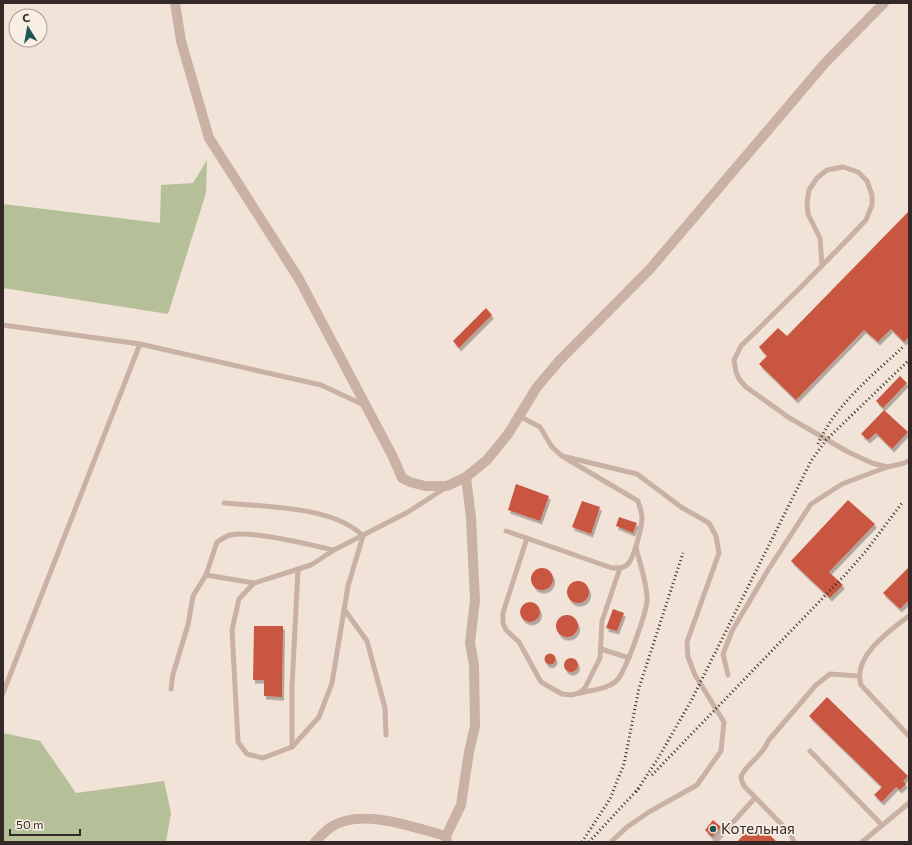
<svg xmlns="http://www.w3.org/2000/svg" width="912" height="845" viewBox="0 0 912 845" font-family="Commissioner,sans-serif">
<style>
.green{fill:#b6c098}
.building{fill:#c8563f;filter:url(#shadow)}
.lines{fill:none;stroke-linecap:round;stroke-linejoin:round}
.service{stroke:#c9b2a4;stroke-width:5}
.minor{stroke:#c9b2a4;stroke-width:10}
.rail{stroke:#342926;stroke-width:3;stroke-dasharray:1 3;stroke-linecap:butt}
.poi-dot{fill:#1b5655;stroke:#f9eee4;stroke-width:1.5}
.labels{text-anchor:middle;stroke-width:3.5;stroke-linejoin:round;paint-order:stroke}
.poi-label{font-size:15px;fill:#342926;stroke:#f9eee4;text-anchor:start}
</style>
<defs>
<filter id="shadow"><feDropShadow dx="2" dy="3.5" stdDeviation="0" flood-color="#0004"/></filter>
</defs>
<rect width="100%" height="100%" fill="#f1e3d7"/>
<g class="green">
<polygon points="207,160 206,193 168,314 3,288 3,204 160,223 161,185 193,183"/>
<polygon points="3,733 40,741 76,793 164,781 171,813 166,842 3,842"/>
</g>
<g class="building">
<polygon points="909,211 909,337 904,342 891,329 878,342 864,330 796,400 759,364 767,356 759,347 778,328 787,336"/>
<polygon points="486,308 492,315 459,348 453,341"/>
<polygon points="900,376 907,383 883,408 876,401"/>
<polygon points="884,410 908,432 892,449 876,433 868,440 861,434"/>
<polygon points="516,484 549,496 540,521 508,510"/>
<polygon points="848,500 875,524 829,572 843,585 830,598 791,561"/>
<polygon points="582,501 600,507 591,534 572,527"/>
<polygon points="619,517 637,523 633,533 616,526"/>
<polygon points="909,567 909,600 900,609 883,593"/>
<circle cx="542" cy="579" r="11"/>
<circle cx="578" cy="592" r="11"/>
<circle cx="530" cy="612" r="10"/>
<polygon points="613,609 624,613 617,631 606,628"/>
<circle cx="567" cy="626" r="11"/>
<polygon points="254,626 283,626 282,697 264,696 264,680 253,680"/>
<circle cx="550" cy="659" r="5.5"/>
<circle cx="571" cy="665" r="7"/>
<polygon points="827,697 908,776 903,781 906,784 900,790 896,787 882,802 874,795 882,787 809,716"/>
<polygon points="713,820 721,827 712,837 705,830"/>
<polygon points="759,825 777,842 737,842 745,833 748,836"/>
</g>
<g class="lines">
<g class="service">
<polyline points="822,265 820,238 808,214 807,203 809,190 817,178 827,170 843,167 858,172 867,181 872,195 872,205 866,220 849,238 800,288 741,346 734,360 736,372 739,379 746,387 788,417 848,452 872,463 887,467 901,464 909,461"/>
<polyline points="3,325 140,344 321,385 364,405"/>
<polyline points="562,456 637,474 681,507 709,523 716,536 719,553 687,642 688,657 695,675 724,722 721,751 697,785 649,812 627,827 611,842"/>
<path d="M224 503C265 507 334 506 363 536L348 586 332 683 319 717 292 747 263 758 247 754 238 742 232 630 239 599 254 583 311 565 334 550 408 512 445 488"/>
<path d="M506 531 612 568C617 568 622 569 627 565 634 559 642 527 642 517 642 512 639 506 638 501L562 456 552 447 540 427 519 416"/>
<polyline points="527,538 503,613 503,623 506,630 519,642 541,682 562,694 571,695 579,693 585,688 600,658 602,621 620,568"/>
<polyline points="206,575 254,583"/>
<polyline points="344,609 367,641 385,708 386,735"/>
<path d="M909 616C889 631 852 657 861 685L909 736"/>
<polyline points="601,649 629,658"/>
<polyline points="728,675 723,654 732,631 768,570 811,504 842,484 887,467"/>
<path d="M171 689 173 674 188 625 193 596 206 575 217 542C221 540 226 536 230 535 252 530 310 545 334 550"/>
<polyline points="3,693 140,344"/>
<path d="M580 693C591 690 609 689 617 680 626 671 646 613 647 601 648 585 639 562 636 547"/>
<polyline points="292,747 292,687 298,569"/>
<polyline points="810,751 882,825"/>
<polyline points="715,842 755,798"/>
<path d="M794 842 790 833 744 786C743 783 741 780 741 777 743 767 764 755 768 741L816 685 830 674 858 676"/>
<polyline points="862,842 909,803"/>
</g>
<g class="minor">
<polyline points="175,3 181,41 209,138 299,279 393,457 402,478 410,482 425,486 447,486 466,477"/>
<path d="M315 842C320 837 325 831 331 827 361 807 415 828 446 836"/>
<polyline points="447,842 446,836 461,805 469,752 475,726 474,665 470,643 475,600 471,518 466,477 487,460 508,434 537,387 559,361 650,269 825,63 884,3"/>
</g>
<g class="rail">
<path d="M818 444C835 405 873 375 904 346"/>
<polyline points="652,775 845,575 866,551 902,503"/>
<polyline points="636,792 657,760 691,701 811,461 826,440 909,360"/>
<polyline points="582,842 610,799 624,764 639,688 683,553"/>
<polyline points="589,842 639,788"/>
</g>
</g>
<circle class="poi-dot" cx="713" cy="829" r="4"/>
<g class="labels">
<g class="poi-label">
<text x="721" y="834">Котельная</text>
</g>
</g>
<rect width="912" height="845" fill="none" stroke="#342926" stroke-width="8"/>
<g transform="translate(28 28) rotate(349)"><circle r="19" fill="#f9eee4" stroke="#aa9f98"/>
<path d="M0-3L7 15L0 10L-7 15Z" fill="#1b5655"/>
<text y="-6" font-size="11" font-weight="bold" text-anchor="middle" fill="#342926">С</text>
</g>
<path d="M10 829v6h70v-6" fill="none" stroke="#342926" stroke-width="2"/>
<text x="16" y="829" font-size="12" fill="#342926" stroke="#f9eee4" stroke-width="3" paint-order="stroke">50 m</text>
</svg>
